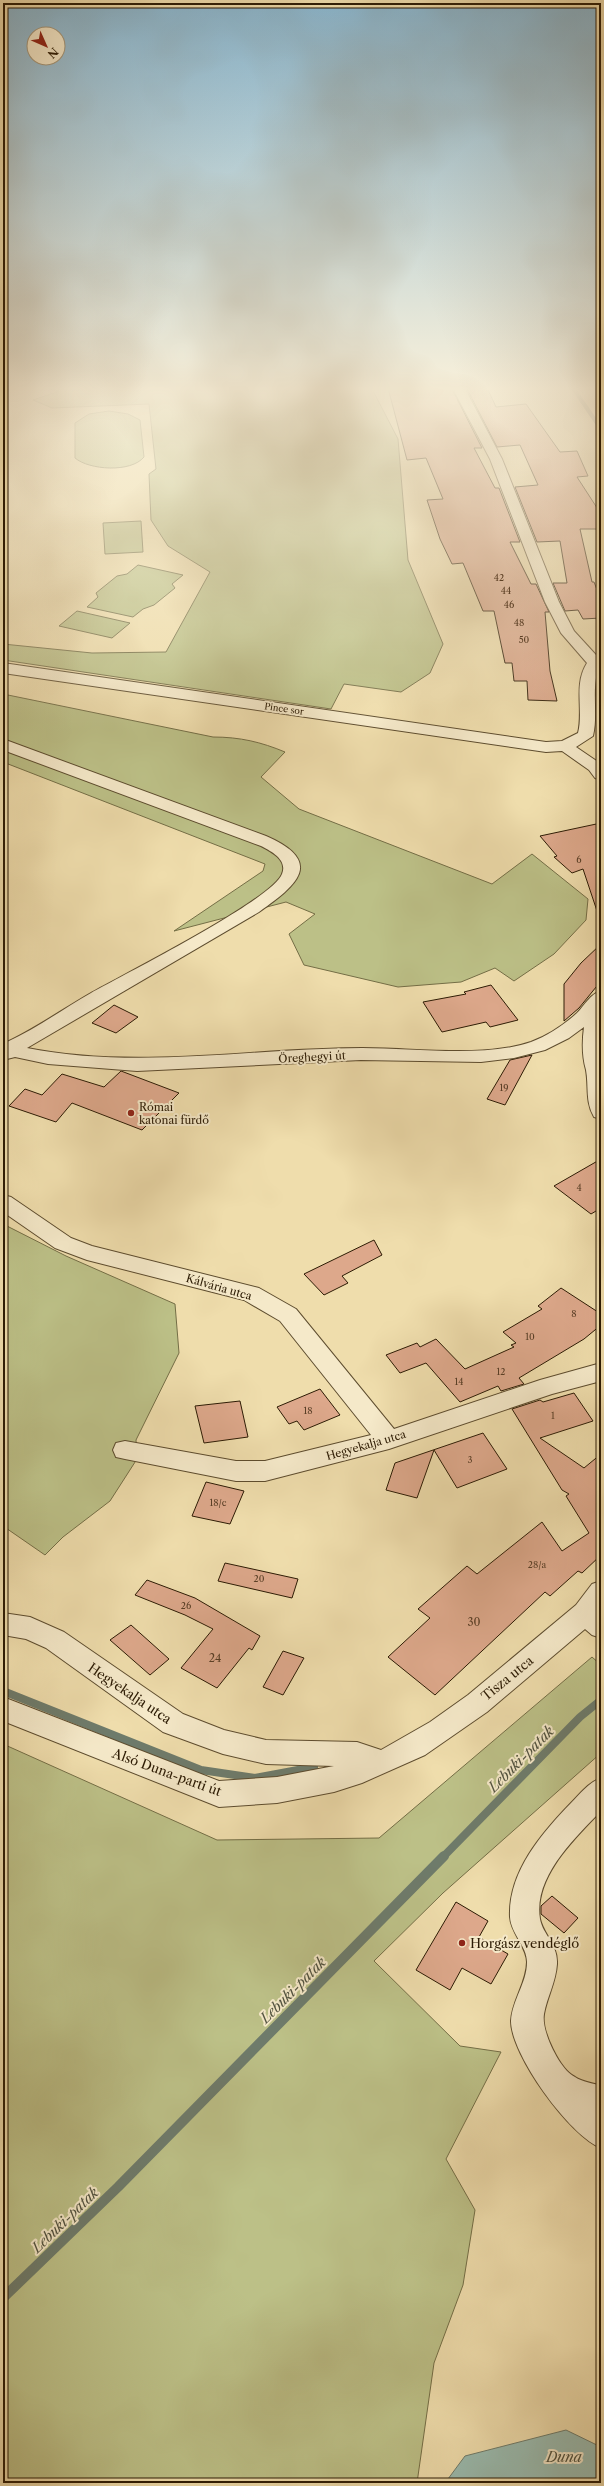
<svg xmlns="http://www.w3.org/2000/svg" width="604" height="2486" viewBox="0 0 604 2486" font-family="'Libre Caslon Text',serif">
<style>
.green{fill:#bcc087;stroke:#746e46}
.water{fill:#9abbaf;stroke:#6e7b6b}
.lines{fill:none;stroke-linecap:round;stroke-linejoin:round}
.stream-far2{stroke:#6e7b6b;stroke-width:4}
.stream-far1{stroke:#6e7b6b;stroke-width:8}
.stream{stroke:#6e7b6b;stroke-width:10}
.building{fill:#dda88b;stroke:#2c1b04}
.minor-casing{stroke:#5d4c2e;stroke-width:2}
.minor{fill:#f5e9c9;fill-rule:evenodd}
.poi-dot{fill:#8f2418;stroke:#f5e9c9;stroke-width:1.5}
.labels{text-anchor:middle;stroke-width:4;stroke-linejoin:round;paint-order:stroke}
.number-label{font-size:9px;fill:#583e26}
.far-street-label{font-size:9px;fill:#2c1b04;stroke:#f5e9c9}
.street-label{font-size:11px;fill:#2c1b04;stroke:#f5e9c9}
.poi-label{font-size:11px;fill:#2c1b04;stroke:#f5e9c9;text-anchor:start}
.near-number-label{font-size:11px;fill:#583e26}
.near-street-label{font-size:13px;fill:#2c1b04;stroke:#f5e9c9}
.near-poi-label{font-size:13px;fill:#2c1b04;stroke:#f5e9c9;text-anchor:start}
.near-water-label{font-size:14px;font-style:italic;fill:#525340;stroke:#f5e9c9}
</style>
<rect width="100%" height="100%" fill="#efddac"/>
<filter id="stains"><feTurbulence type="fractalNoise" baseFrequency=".005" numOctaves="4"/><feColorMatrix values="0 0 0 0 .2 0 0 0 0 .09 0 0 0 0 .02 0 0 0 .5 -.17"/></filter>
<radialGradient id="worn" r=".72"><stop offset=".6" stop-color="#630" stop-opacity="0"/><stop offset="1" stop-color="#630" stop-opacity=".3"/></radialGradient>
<g class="green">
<polygon points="41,385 370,385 398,439 408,560 443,644 430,673 401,692 344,684 331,709 3,660 3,644 92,653 166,652 210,572 168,546 151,520 149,474 156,469 149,404 52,408 33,400 57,392"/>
<path d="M109 411 128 414 140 420 144 457C131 473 89 470 75 458V423L89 414Z"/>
<polygon points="141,521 143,552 105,554 103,523"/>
<polygon points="138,565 183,575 172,584 175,588 154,605 143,609 133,617 87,607 98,597 96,593 117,576 127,574"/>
<polygon points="77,611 130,623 112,638 59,626"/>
<path d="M3 694 213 737C240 737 261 742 285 752L261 777 299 809 492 884 532 854 588 899 586 920 554 954 514 981 495 968 461 982 398 987 304 965 289 934 315 914 286 902 174 931 263 871 265 864 3 762Z"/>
<polygon points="3,1224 66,1256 175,1304 179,1353 136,1440 137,1459 110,1501 63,1537 45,1555 3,1526"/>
<polygon points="592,1657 601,1665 601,1753 443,1893 374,1961 460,2046 501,2052 446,2159 475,2210 463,2285 434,2363 417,2483 3,2483 3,1744 217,1840 379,1838"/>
</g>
<polygon class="water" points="566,2430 601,2447 601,2483 445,2483 465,2456"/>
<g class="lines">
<polyline class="stream-far2" points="571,385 601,429"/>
<g class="stream-far1">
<polyline points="3,1691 201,1770 255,1778 314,1767"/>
<polyline points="443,1857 580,1717 601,1700"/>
</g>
<polyline class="stream" points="3,2298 118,2187 444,1856"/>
</g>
<g class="building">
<polygon points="450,385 482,448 474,448 495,488 499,488 520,542 510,542 531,584 536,584 549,612 545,612 550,671 557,701 528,700 527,681 514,681 512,663 505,663 494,611 483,611 463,563 452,564 440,539 427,500 443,499 426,458 407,460 388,388"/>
<polygon points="465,385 486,385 496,407 526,404 560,452 577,451 588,476 577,477 601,514 601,529 580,529 592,582 594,582 601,600 601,618 583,619 578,610 565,611 553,583 567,583 560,541 537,542 515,487 538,485 520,445 497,447"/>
<polygon points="601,823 601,910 597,911 583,869 572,873 554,857 557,856 540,836"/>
<polygon points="601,944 601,981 579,1008 564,1021 564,984 581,963"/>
<polygon points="491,985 518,1020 490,1027 486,1022 442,1032 423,1002 466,994 464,992"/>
<polygon points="114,1005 138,1017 116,1033 92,1023"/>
<polygon points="532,1055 505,1105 487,1099 510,1060"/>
<polygon points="121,1071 179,1093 142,1130 72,1103 56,1122 9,1106 25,1089 42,1095 62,1074 104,1087"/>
<polygon points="601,1159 601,1208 591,1214 554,1186"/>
<polygon points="374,1240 382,1255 342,1276 348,1283 324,1295 304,1274"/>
<polygon points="561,1288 601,1314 601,1325 584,1339 519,1378 524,1384 501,1391 498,1386 460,1402 426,1363 400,1373 386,1355 417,1343 420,1347 436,1339 465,1369 514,1347 511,1345 516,1343 503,1332 542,1309 538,1306"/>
<polygon points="320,1389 340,1415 304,1430 297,1421 289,1424 277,1407"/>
<polygon points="574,1393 593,1421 540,1438 584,1468 601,1454 601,1555 582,1573 578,1571 550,1596 545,1592 435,1695 388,1657 430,1618 418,1609 467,1566 477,1574 542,1522 562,1551 589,1533 566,1496 569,1494 562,1490 512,1409 540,1400 543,1402"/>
<polygon points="240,1401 248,1437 204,1443 195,1406"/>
<polygon points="483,1433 507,1469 457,1488 434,1450 417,1498 386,1490 395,1463"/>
<polygon points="206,1482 244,1491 230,1524 192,1516"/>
<polygon points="225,1563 298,1579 292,1598 218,1581"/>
<polygon points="147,1580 195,1598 260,1636 252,1650 249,1648 217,1688 181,1668 213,1629 185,1615 135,1595"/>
<polygon points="131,1625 169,1659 150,1675 110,1640"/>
<polygon points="283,1651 304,1658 283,1695 263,1687"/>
<polygon points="552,1896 578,1918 564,1933 541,1914 541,1906"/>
<polygon points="456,1902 488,1921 479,1937 508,1954 491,1984 462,1968 450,1990 416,1970"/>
</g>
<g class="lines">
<defs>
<g id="minor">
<path d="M451 385H463L502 459 559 602 574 631 596 655 601 653V675L597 673C592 694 598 715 593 736L576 747 601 764V780L595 778 589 770 562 751 546 752 3 673V663L546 742 562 741 578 733C584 710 573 685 587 663L561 633 545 602 490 459Z"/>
<path d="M3 739 266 836C326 862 296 886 259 912L27 1048C138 1070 251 1048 362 1048 412 1048 485 1058 531 1042 547 1036 564 1025 577 1013 585 1005 590 994 601 991V1119L594 1117C585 1102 589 1086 586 1070 582 1056 582 1042 584 1027L569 1038 545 1050 514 1058 481 1062 361 1060 137 1071 48 1064 15 1057 3 1060V1048L7 1042C37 1028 63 1009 91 993 123 975 272 900 282 874 288 860 271 851 261 846L3 750Z"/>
<polygon points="3,1195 11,1197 71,1238 92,1246 259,1288 296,1309 394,1429 540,1380 601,1363 601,1381 552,1394 389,1449 265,1481 236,1481 125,1459 116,1457 113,1450 116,1443 125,1441 236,1461 265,1461 371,1435 280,1321 244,1300 87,1260 55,1248 3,1212"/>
<polygon points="601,1581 601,1638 592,1635 585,1629 487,1712 425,1755 362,1783 334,1792 277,1803 219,1807 3,1721 3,1697 219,1781 277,1777 334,1766 266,1764 223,1754 163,1732 46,1648 26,1639 3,1635 3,1613 30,1617 64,1632 183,1714 224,1730 266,1740 357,1742 381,1750 430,1722 468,1695 576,1605 592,1584"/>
<path d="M601 1778V1811C575 1838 533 1877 540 1919 543 1935 558 1944 557 1964 556 1982 547 1997 544 2014 541 2031 560 2070 575 2077 582 2082 593 2083 601 2086V2148C570 2136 511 2055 511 2021 512 2000 527 1983 527 1962 527 1946 511 1934 510 1917 508 1872 542 1833 571 1803 581 1793 588 1783 601 1778Z"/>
</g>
</defs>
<use href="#minor" class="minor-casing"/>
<use href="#minor" class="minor"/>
</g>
<linearGradient id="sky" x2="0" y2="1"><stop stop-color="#89b7d1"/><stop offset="0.53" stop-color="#f8f0da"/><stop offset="1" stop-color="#f8f0da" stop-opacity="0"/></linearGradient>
<rect width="604" height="733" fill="url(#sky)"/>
<g class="poi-dot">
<circle cx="131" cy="1113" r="4"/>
<circle cx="462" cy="1943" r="4"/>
</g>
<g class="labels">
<g class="number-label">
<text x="499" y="581">42</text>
<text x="506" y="594">44</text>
<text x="509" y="608">46</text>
<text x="519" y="626">48</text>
<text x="524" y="643">50</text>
<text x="579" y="863">6</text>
<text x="504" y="1091">19</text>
<text x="579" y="1191">4</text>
<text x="574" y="1317">8</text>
<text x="530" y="1340">10</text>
<text x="501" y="1375">12</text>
<text x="459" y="1385">14</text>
<text x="308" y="1414">18</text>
<text x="553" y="1419">1</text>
<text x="470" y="1463">3</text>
<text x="218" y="1506">18/c</text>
<text x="537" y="1568">28/a</text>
<text x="259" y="1582">20</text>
<text x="186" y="1609">26</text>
</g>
<g class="far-street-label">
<text transform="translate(284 709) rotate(8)" y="3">Pince sor</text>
</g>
<g class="street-label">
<text transform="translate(312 1057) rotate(-3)" y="4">Öreghegyi út</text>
<text transform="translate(219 1287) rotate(16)" y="4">Kálvária utca</text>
<text transform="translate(366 1445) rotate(-16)" y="4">Hegyekalja utca</text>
</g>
<g class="poi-label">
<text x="139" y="1111">Római<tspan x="139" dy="13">katonai fürdő</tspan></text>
</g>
<g class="near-number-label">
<text x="474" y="1626">30</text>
<text x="215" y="1662">24</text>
</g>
<g class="near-street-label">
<text transform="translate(507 1678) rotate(-39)" y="5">Tisza utca</text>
<text transform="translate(130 1693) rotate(34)" y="5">Hegyekalja utca</text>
<text transform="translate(167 1772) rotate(20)" y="5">Alsó Duna-parti út</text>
</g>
<g class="near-poi-label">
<text x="470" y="1948">Horgász vendéglő</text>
</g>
<g class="near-water-label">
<text transform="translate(521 1759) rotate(-45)" y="5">Lebuki-patak</text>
<text transform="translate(293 1990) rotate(-45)" y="5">Lebuki-patak</text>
<text transform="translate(65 2220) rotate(-44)" y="5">Lebuki-patak</text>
<text x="564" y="2462">Duna</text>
</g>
</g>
<rect width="604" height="2486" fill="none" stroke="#efddac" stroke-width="16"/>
<rect x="4" y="4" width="596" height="2478" fill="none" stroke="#2c1b04" stroke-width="2"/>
<rect x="8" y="8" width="588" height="2470" fill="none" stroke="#2c1b04"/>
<g transform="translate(46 46) rotate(135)"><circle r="19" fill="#f5e9c9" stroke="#a5977a"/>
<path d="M0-3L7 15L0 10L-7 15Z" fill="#8f2418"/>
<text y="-6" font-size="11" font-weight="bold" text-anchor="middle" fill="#2c1b04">N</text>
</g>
<rect width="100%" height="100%" filter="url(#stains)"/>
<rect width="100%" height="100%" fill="url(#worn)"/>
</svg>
